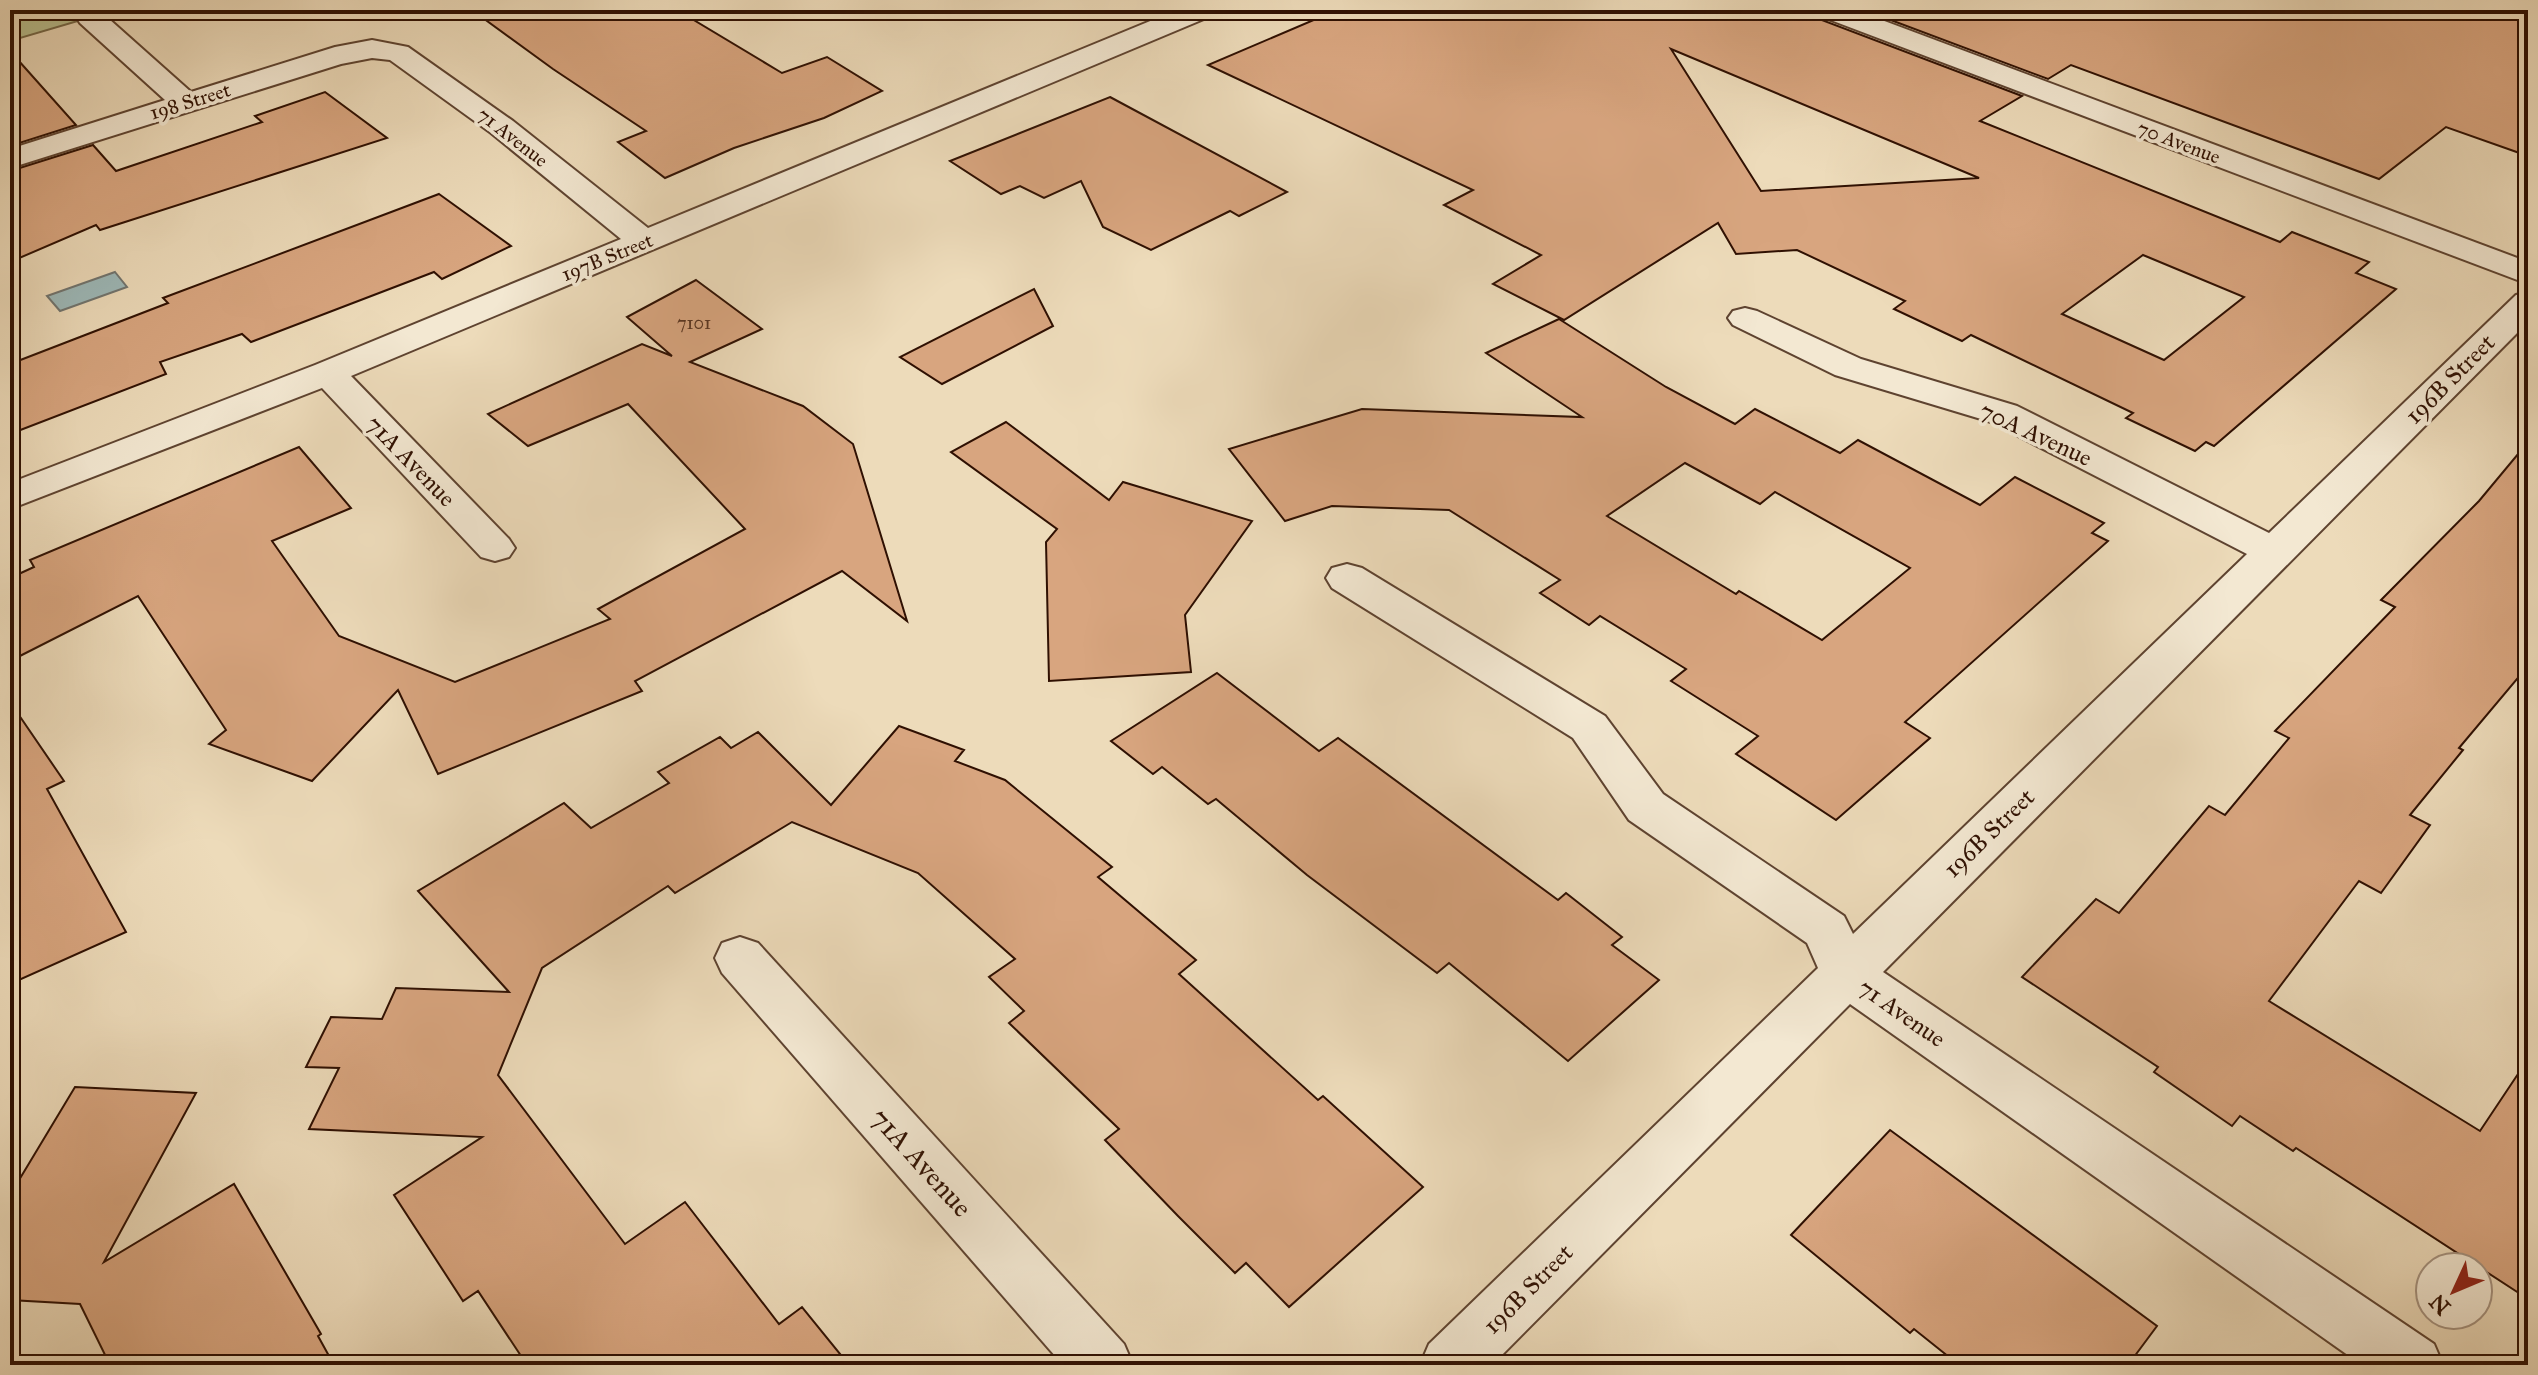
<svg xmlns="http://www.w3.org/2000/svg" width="2538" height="1375" viewBox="0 0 2538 1375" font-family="'IM FELL Great Primer',serif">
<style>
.green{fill:#b9c08f;stroke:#746848;stroke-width:2}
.water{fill:#9db9b9;stroke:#717570;stroke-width:2}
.building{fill:#d8a57f;stroke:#2f1002;stroke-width:2;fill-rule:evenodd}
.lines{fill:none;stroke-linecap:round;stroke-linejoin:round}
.minor-casing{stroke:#5e4330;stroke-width:4}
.minor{fill:#f3e8d2;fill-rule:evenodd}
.labels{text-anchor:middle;stroke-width:7;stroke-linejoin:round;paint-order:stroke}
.far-number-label{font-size:18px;fill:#593521}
.far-street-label{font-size:20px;fill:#2f1002;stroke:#f3e8d2}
.street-label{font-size:24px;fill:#2f1002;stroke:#f3e8d2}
.near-street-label{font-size:28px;fill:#2f1002;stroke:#f3e8d2}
</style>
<rect width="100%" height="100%" fill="#eddbba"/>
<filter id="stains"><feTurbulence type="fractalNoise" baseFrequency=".0025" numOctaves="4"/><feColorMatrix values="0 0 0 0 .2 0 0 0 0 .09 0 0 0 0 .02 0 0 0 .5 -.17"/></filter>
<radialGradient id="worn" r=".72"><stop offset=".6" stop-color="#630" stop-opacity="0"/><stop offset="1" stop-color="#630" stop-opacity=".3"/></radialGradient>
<polygon class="green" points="10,10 115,10 10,41"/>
<polygon class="water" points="115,272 127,287 60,311 47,296"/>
<g class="building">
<polygon points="472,10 677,10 782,73 827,57 882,91 824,118 734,148 665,178 618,142 646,131 553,69"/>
<path d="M1337 10H1813L1819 19 2022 96 1980 121 2280 242 2292 232 2369 262 2356 273 2396 289 2214 446 2206 442 2195 451 2126 418 2133 413 1971 335 1962 341 1894 309 1905 301 1797 250 1736 254 1718 223 1564 320 1493 284 1541 255 1444 205 1473 190 1208 65ZM1671 49 1979 178 1761 191ZM2143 255 2244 297 2164 360 2062 314Z"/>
<polygon points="1864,10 2528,10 2528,156 2446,127 2379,179 2071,65 2048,79"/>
<polygon points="10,51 76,125 10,146"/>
<polygon points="325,92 387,138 100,230 96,225 10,262 10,171 93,145 116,171 262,122 255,116"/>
<polygon points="1110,97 1287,192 1239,216 1230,211 1151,250 1103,227 1081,181 1044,198 1020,186 1001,194 950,161"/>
<polygon points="439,194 511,246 442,279 434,272 251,342 242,334 160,362 166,374 10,434 10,364 168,303 163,298"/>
<polygon points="696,280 762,329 690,362 803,406 853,444 907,621 842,571 635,681 642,691 438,774 398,690 312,781 209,744 226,730 138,596 10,661 10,578 34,567 30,560 299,447 351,508 272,541 339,636 455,682 610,619 598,609 745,529 628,404 528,446 488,414 642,344 672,356 627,317"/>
<polygon points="1034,289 1053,326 942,384 900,357"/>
<path d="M1559 319 1666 387 1735 424 1755 409 1840 453 1858 440 1980 505 2015 477 2104 523 2092 533 2108 541 1905 722 1930 738 1836 820 1736 754 1758 736 1671 681 1686 669 1600 616 1589 625 1540 593 1560 580 1449 510 1332 506 1285 521 1229 449 1362 409 1582 417 1486 353ZM1685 463 1760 504 1775 492 1910 568 1822 640 1739 591 1736 594 1607 516Z"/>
<polygon points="1006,422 1109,500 1123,482 1252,521 1185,615 1191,672 1049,681 1046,542 1057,529 951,452"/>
<polygon points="2528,442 2528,666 2459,748 2463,750 2410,815 2430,825 2381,893 2359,881 2269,1001 2480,1131 2528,1059 2528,1299 2296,1148 2293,1151 2240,1116 2232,1126 2154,1072 2158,1067 2022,977 2096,899 2119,913 2209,806 2225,815 2289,738 2275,731 2395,607 2381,600 2479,501"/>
<polygon points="1217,673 1319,751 1338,738 1558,900 1566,893 1622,937 1612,945 1659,980 1568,1061 1449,963 1437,973 1307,875 1216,799 1208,804 1162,767 1153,774 1111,741"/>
<polygon points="10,702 64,781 47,789 126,932 10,984"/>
<polygon points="899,726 964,750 955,761 1005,780 1112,867 1098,877 1196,960 1179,974 1318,1100 1323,1096 1423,1187 1289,1307 1246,1263 1235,1273 1178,1216 1105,1140 1119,1129 1009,1023 1024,1011 989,977 1015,959 918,873 792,822 675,893 668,886 542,968 498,1075 625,1244 685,1202 779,1324 802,1307 849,1365 527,1365 478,1291 463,1301 394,1195 482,1137 309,1129 339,1068 306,1067 331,1017 382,1019 396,988 509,992 418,891 564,803 591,828 669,783 658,772 720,737 731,748 758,732 831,805"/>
<polygon points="75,1087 196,1093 104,1262 234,1184 321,1334 318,1336 334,1365 110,1365 80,1304 10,1300 10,1195"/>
<polygon points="1890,1130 2157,1326 2128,1365 1959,1365 1914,1329 1910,1333 1791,1235"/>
</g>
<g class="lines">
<defs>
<g id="minor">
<polygon points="1177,10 1215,10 1211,16 351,376 509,539 515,548 509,557 495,561 481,557 322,388 10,509 10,483 315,365 621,239 491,133 390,60 372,58 341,64 10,168 10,149 165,100 80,23 76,17 80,11 100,11 191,92 335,47 372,40 408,47 513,121 648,228"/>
<polygon points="1816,10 1855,10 2528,262 2528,284 1820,16"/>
<polygon points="2528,292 2528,322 1883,972 2434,1344 2443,1365 2362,1365 1850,1004 1492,1365 1420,1365 1429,1344 1818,968 1807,943 1629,820 1573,738 1332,588 1326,578 1332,568 1347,564 1362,568 1605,716 1663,794 1844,916 1853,934 2247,554 1991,422 1835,375 1733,325 1728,318 1733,311 1745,308 1757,311 1861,359 2017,406 2269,533 2516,295"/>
<polygon points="740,937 758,943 1124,1344 1133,1365 1063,1365 722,973 715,958 722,943"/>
</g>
</defs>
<use href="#minor" class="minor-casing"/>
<use href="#minor" class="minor"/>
</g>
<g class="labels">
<g class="far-number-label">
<text x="694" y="329">7101</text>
</g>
<g class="far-street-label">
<text transform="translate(190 101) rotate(-17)" y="7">198 Street</text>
<text transform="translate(513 137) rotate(38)" y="7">71 Avenue</text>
<text transform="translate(2179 142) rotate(21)" y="7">70 Avenue</text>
<text transform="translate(607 257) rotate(-22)" y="7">197B Street</text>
</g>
<g class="street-label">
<text transform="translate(2450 379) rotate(-45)" y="8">196B Street</text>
<text transform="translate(2036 434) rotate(25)" y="8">70A Avenue</text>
<text transform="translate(411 461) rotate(46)" y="8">71A Avenue</text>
<text transform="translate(1989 833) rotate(-44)" y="8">196B Street</text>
<text transform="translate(1902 1013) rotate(35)" y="8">71 Avenue</text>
<text transform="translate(1528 1289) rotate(-45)" y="8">196B Street</text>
</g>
<g class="near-street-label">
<text transform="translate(922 1162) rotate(48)" y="10">71A Avenue</text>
</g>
</g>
<rect width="2538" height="1375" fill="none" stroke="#eddbba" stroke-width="40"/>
<rect x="12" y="12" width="2514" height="1351" fill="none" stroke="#2f1002" stroke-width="4"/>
<rect x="20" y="20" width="2498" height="1335" fill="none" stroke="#2f1002" stroke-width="2"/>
<g transform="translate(2454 1291) rotate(226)"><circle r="38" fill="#f3e8d2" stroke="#a5927f" stroke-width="2"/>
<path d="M0-6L14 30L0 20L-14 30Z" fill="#8f2418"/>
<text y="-12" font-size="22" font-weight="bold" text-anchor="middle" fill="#2f1002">N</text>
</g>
<rect width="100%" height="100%" filter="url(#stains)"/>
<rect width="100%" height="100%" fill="url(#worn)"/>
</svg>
